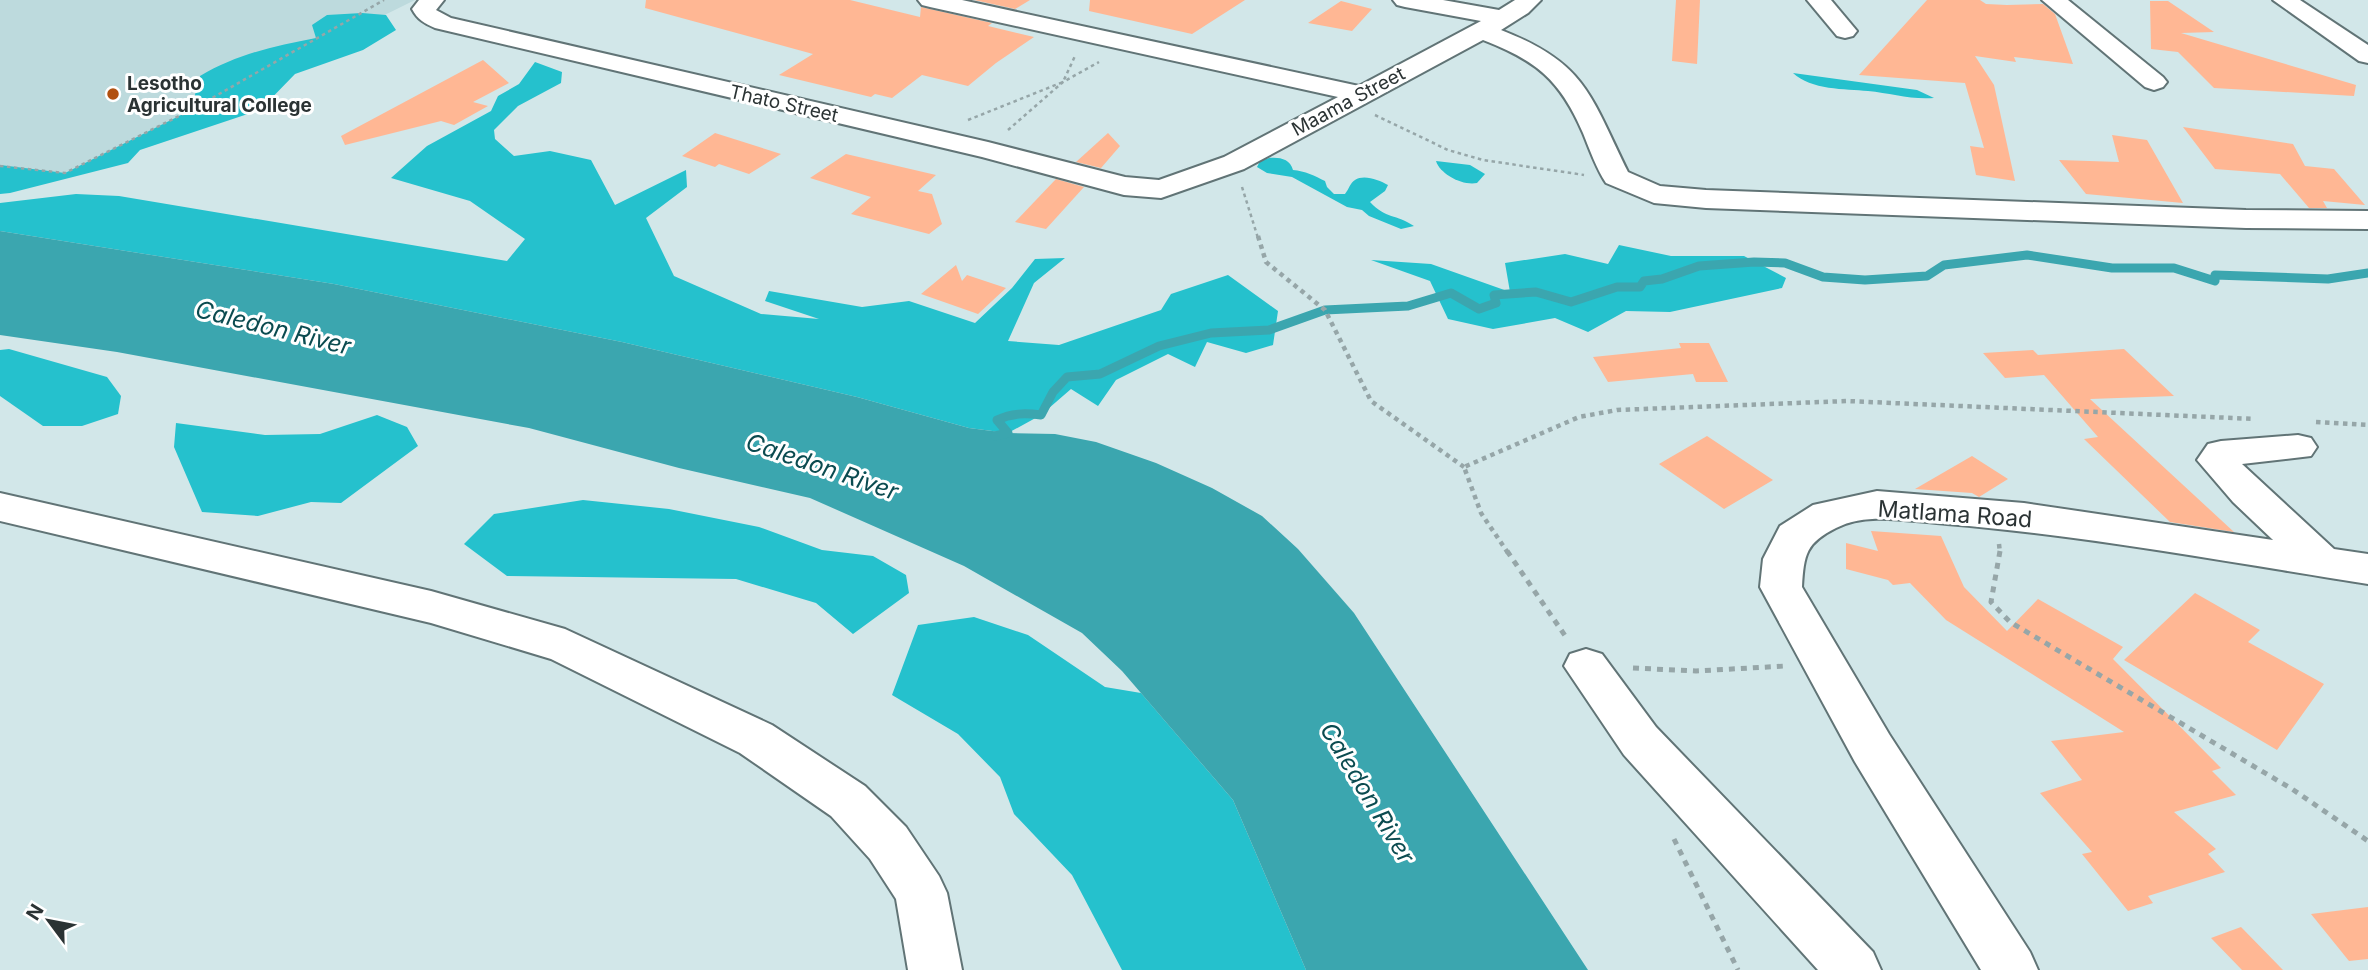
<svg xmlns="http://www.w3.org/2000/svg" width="2368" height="970" viewBox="0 0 2368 970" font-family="Inter,sans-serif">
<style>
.built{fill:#bddadd}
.forest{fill:#25c1cd}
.water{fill:#3ba6af}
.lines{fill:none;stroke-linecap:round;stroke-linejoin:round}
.stream{stroke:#3ba6af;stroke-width:9}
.building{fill:#ffb794}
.minor-casing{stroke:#617476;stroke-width:4}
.path-far2{stroke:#96a6a8;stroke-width:2.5;stroke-dasharray:3.5 3.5;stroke-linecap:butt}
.path-far1{stroke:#96a6a8;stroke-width:4.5;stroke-dasharray:4.5 4.5;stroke-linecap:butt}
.path{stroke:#96a6a8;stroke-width:5;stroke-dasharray:6 6;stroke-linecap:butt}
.minor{fill:#fff;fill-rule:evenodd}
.poi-dot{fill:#b1500f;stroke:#fff;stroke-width:2.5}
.labels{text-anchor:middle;stroke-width:6;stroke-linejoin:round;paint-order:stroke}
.far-poi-label{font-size:19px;font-weight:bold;fill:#2b3334;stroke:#fff;text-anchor:start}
.far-street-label{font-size:19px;fill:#2b3334;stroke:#fff}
.street-label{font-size:23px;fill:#2b3334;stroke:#fff}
.water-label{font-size:24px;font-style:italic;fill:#0b4b50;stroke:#fff}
</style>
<rect width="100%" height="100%" fill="#d2e7e9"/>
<polygon class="built" points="0,0 415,0 65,173 0,185"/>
<g class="forest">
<path d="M362 13 386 15 396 30 363 50 295 74 260 110 140 150 128 163 10 193 0 194V165L65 173 191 110 200 76C237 54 274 46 316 38L312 25 327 15Z"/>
<polygon points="535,62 562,72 561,83 518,106 494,130 495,139 514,156 550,151 591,160 615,205 686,170 687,187 646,218 674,276 761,314 819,319 765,301 769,291 862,307 909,301 975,323 1012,288 1035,259 1065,258 1034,283 1008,341 1059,345 1161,310 1171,294 1228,275 1278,311 1273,345 1246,353 1207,342 1195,367 1168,354 1116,380 1098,406 1071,389 1041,415 1008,433 969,428 857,397 622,342 334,284 0,231 0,203 76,194 119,196 507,261 525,239 470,201 391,178 427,146 491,111 498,96 519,84"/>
<path d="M1793 73 1917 90 1934 98C1911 100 1890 93 1868 91 1845 89 1811 90 1793 73Z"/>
<path d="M1269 158C1280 157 1290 159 1293 170 1305 171 1315 176 1325 181L1327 187 1334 194H1345C1349 189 1350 183 1355 180 1364 174 1379 180 1388 185L1385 191 1370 202C1386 219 1396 214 1414 226L1401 229 1369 216 1362 210 1347 207 1292 177 1267 173 1257 167 1260 161Z"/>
<path d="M1436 161 1470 165 1485 174 1477 183C1462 186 1440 174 1436 161Z"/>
<polygon points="1619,245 1671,256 1744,256 1786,278 1782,288 1670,312 1626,311 1588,332 1555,318 1493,329 1448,319 1430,281 1371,260 1431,264 1510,292 1505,263 1565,254 1608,264"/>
<polygon points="9,349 107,377 121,396 118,414 82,426 43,426 0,396 0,350"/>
<polygon points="377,415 407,427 418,446 341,503 311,502 258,516 202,512 174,447 176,423 265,435 320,434"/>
<polygon points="583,500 669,509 759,527 822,550 873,556 906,575 909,593 853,634 816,603 736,579 507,576 464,544 494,514"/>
<polygon points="974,617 1028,635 1105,687 1141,693 1233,800 1306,970 1122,970 1072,875 1014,814 1000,777 958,734 892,695 918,625"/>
</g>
<polygon class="water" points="0,231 334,284 622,342 857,397 969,428 1008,433 1055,434 1096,442 1156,463 1212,488 1262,516 1298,549 1354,613 1588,970 1306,970 1233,800 1122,671 1082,633 964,566 810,498 679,468 529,428 117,352 0,335"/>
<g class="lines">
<path class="stream" d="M995 436 1008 433 997 420C1012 413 1025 413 1041 415L1053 392 1067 377 1100 374 1159 346 1211 333 1269 330 1325 310 1408 306 1451 293 1479 309 1496 303 1494 295 1536 292 1571 302 1617 287H1640L1644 281 1662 279 1699 266 1754 262 1785 263 1823 277 1865 280 1927 276 1944 265 2027 255 2112 268H2174L2215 281V275L2328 279 2368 273"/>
</g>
<g class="building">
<polygon points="646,0 850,0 920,17 921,7 992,23 988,26 1034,37 996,63 968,86 922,75 892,98 875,94 871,97 779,75 813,54 645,8"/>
<polygon points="974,0 1030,0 1015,9"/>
<polygon points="1090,0 1245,0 1192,34 1089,11"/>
<polygon points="1676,0 1700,0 1697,64 1672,61"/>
<polygon points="1927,0 1980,0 1986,4 2007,5 2043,4 2055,14 2073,64 2014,57 2016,62 1975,56 1994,85 2015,181 1976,175 1970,146 1984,148 1965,83 1859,75"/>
<polygon points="1341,1 1372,9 1352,31 1308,23"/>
<polygon points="2150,1 2168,1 2214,32 2181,33 2356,85 2354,96 2214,88 2178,52 2151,49"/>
<polygon points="483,60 509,83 473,102 488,106 454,125 441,121 345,145 341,136"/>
<polygon points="2183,127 2293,144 2305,166 2334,169 2365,205 2323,201 2327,208 2309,208 2280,174 2215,169"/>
<polygon points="715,133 781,154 749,174 719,164 715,167 682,156"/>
<polygon points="1108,133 1120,146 1101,168 1076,162"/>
<polygon points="2112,135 2147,140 2183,203 2086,194 2059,160 2119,162"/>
<polygon points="846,154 936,175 918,191 932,194 942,224 929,234 851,214 871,197 810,178"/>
<polygon points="1056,179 1084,187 1046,229 1015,222"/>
<polygon points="956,265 962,281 967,275 1006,288 978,314 921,294"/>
<polygon points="1679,343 1709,343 1728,382 1696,382 1693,374 1608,382 1593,357 1681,348"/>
<polygon points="2124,349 2174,396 2090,399 2234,532 2170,522 2084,439 2098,437 2044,375 2005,378 1983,353 2033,350 2038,355"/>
<polygon points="1707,436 1773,480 1724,509 1659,464"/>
<polygon points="1972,456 2008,479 1979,497 1972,493 1915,489"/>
<polygon points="1871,531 1941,536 1964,587 2007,631 2038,599 2123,647 2113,659 2221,768 2212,771 2236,795 2174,812 2216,849 2208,854 2225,872 2148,896 2153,903 2128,911 2082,854 2092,852 2040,793 2082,780 2051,741 2124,732 1946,620 1910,583 1893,585 1888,580 1846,569 1846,543 1878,551"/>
<polygon points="2195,593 2260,630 2248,642 2324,684 2277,750 2124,660"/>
<polygon points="2368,907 2368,959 2349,961 2311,914"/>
<polygon points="2241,927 2283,970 2242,970 2211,938"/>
</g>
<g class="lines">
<defs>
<g id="minor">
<path d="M419 0H444L436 10 451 18 988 142 1125 177 1159 180 1224 157 1338 97 930 7 922 5 918 0H962L1359 86 1481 21 1405 7 1397 5 1393 0H1443L1499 10 1515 0H1541L1528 13 1501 30C1586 63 1590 95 1628 172L1660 186 1706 190 2246 210 2368 211V229L2246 228 1706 208 1654 203 1606 183C1596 168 1590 150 1583 133 1560 80 1537 61 1483 40L1244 169 1161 198 1124 195 982 157 435 28C424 23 418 20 412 9Z"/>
<polygon points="1807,0 1831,0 1857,31 1853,36 1845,38 1837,36"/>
<polygon points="2042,0 2068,0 2163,77 2167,82 2163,87 2154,90 2145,87"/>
<polygon points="2273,0 2300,0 2368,45 2368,63 2359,61"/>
<path d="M2298 435 2311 438 2317 447 2311 456 2242 464 2334 549 2368 554V584C2228 562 2088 536 1947 524 1912 522 1868 511 1836 528 1806 543 1804 554 1802 587L1889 734 2030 952 2038 970H1981L1855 762 1760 587 1763 559 1780 526 1813 505 1877 491 2024 503 2273 540 2233 502 2197 460 2208 444 2221 441Z"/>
<polygon points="0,493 431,591 565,629 772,725 865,786 906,827 939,876 947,893 962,970 908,970 896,899 870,859 831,816 740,753 551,659 431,623 0,521"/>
<polygon points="1586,649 1602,654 1656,727 1873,952 1881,970 1818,970 1624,755 1564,666 1570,654"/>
</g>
</defs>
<use href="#minor" class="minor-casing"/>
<g class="path-far2">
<polyline points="1375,115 1448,150 1483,160 1584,175"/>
<polyline points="968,120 1063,82 1075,56"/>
<polyline points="1008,130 1063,82 1099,62"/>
<polyline points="0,166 65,173 191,110 384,0"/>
<polyline points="1242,187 1258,238"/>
</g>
<g class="path-far1">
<polyline points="1258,236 1266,262 1325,310 1371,401 1464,467"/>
<polyline points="2316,422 2368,425"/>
<polyline points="1999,544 2000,553"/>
<polyline points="1508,553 1481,513 1464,467 1579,417 1617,410 1847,401 2255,419"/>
</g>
<g class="path">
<polyline points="1507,551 1568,640"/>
<polyline points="2000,551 1991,602 2010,622 2292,789 2368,841"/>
<polyline points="1633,668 1696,671 1785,666"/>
<polyline points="1674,839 1738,970"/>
</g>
<use href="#minor" class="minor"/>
</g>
<circle class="poi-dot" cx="113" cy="94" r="7"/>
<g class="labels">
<g class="far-poi-label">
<text x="127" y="90">Lesotho<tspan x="127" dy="22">Agricultural College</tspan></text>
</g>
<g class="far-street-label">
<text transform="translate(1348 101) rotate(-28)" y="7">Maama Street</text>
<text transform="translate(784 103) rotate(13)" y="7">Thato Street</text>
</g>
<g class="street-label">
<text transform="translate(1955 514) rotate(4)" y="8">Matlama Road</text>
</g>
<g class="water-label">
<text transform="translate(273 328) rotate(14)" y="8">Caledon River</text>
<text transform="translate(822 467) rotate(19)" y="8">Caledon River</text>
<text transform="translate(1367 793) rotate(59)" y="8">Caledon River</text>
</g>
</g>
<g transform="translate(49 921) rotate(302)" stroke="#ffffff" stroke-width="5" paint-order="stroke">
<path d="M0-5L12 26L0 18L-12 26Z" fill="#2b3334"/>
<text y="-10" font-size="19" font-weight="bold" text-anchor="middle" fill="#2b3334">N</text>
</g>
</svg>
